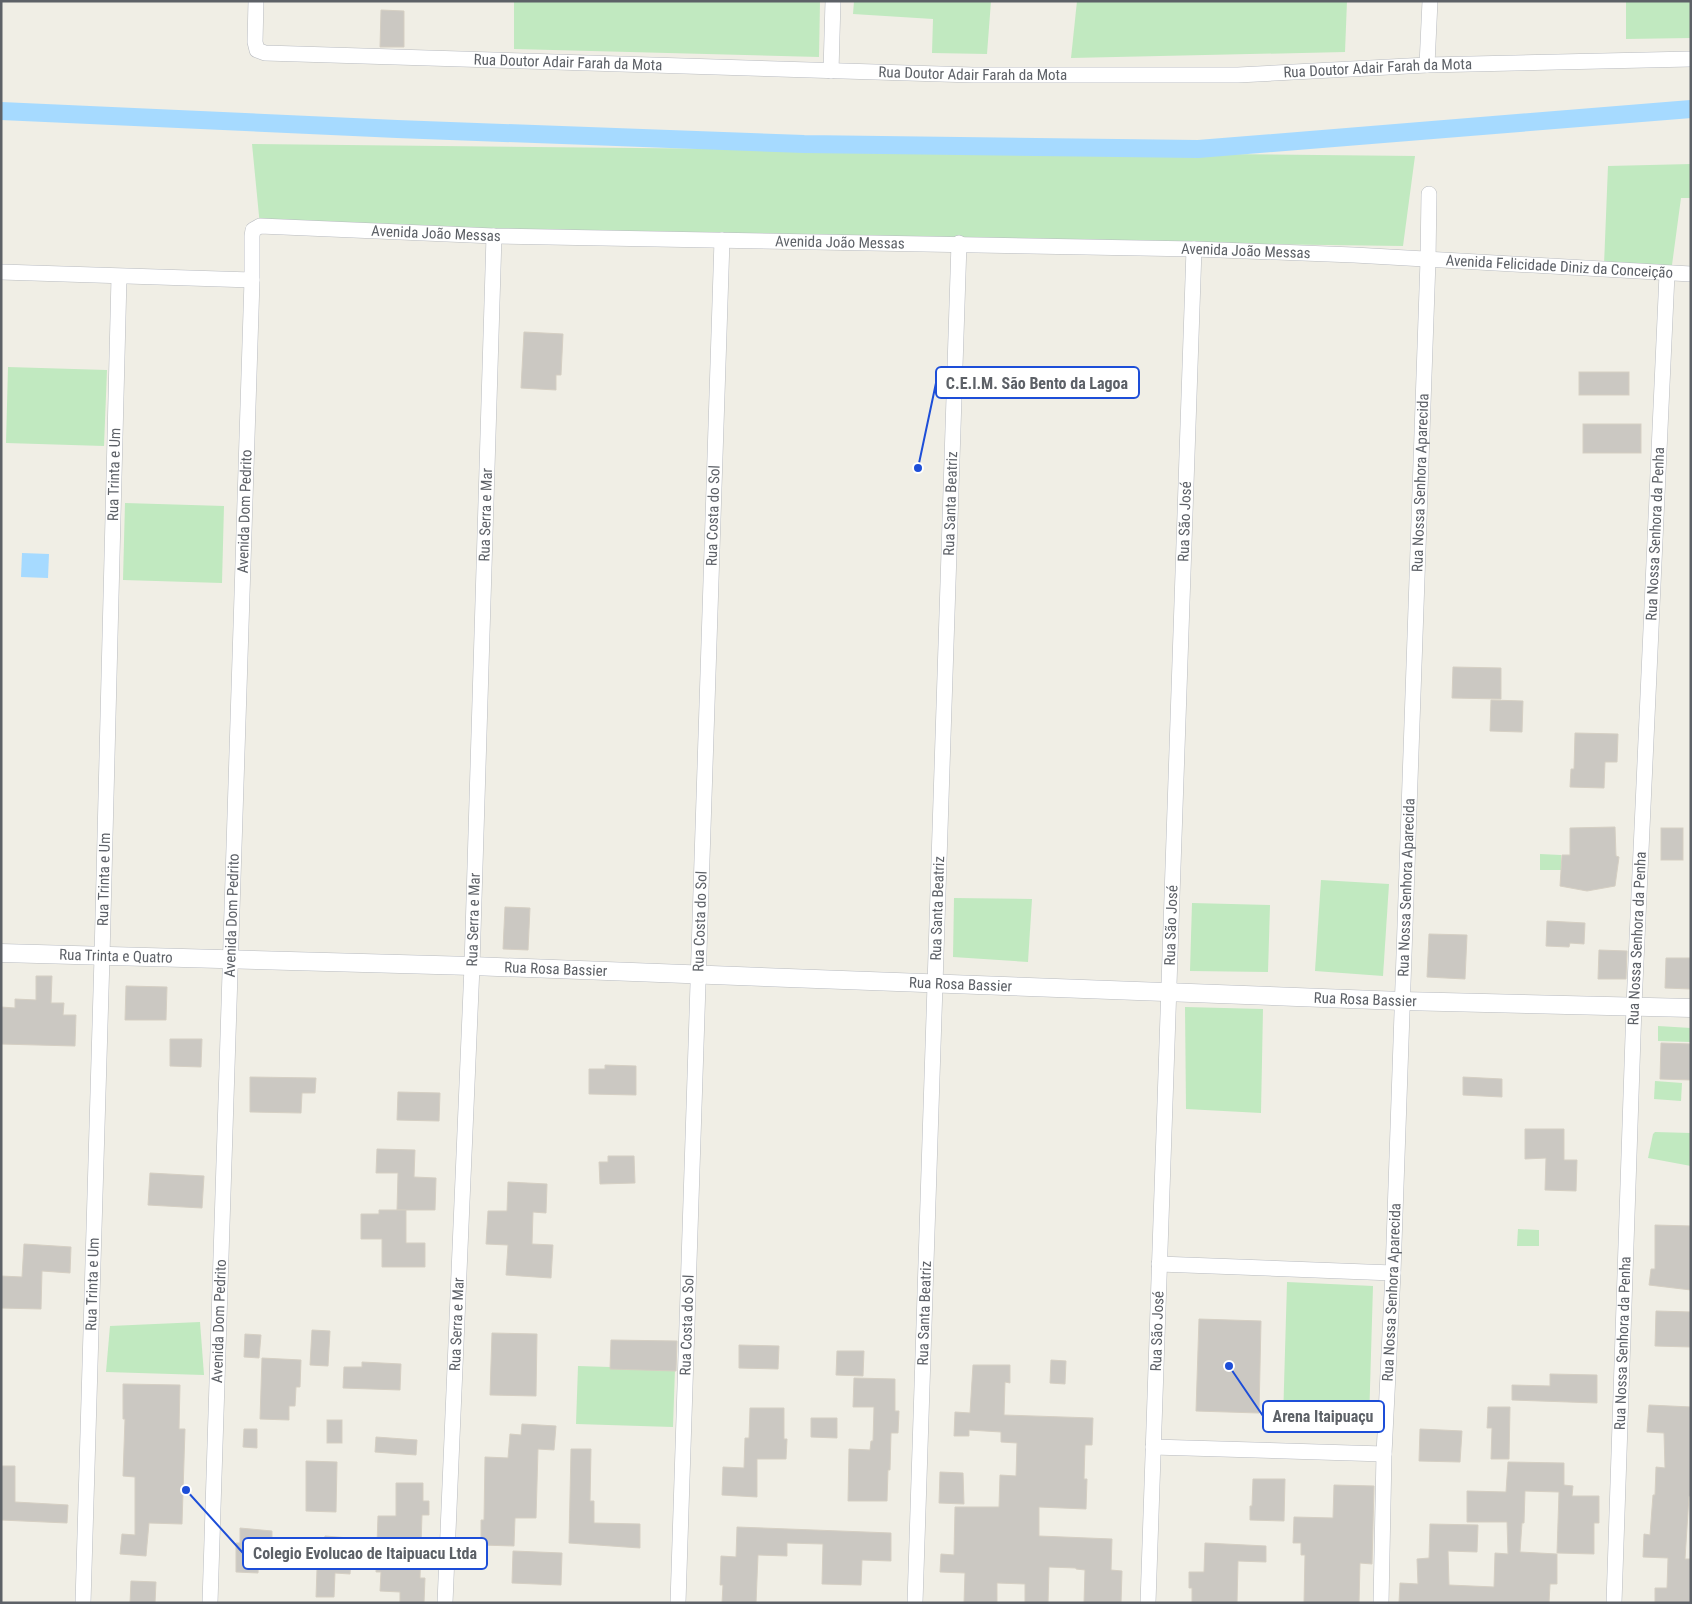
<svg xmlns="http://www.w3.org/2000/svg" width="1692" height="1604" viewBox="0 0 1692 1604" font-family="'Roboto Condensed',sans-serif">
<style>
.green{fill:#c1e9c0}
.water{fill:#a6daff}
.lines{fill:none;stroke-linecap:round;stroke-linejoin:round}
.canal{stroke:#a6daff;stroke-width:18}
.building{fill:#cbc8c2;stroke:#d5cfc3}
.minor-casing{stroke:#b8bbc0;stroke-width:16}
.tertiary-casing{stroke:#b8bbc0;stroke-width:19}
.minor{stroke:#fff;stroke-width:15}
.tertiary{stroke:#fff;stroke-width:18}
.labels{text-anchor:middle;stroke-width:4;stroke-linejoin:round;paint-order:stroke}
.street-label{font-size:15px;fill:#5d6167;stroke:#fff}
.leader{fill:none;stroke:#1d4ed8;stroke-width:2}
.callout-dot{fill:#1d4ed8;stroke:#fff;stroke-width:2}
.callout{fill:#fff;stroke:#1d4ed8;stroke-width:2}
.callout-label{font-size:16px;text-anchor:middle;font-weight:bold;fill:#5d6167}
</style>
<rect width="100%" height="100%" fill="#f0eee5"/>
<g class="green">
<polygon points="514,1 820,1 819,57 514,49"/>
<polygon points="854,1 991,1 987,54 932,53 933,19 853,14"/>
<polygon points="1077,1 1347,1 1345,52 1071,58"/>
<polygon points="1626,1 1691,1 1691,38 1626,39"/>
<polygon points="252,144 1415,156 1403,246 253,230 260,226"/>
<polygon points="1691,164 1691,198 1681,198 1672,265 1604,265 1608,166"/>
<polygon points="8,367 107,370 104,446 6,443"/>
<polygon points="125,503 224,506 222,583 123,580"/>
<polygon points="1540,854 1561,855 1561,870 1540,870"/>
<polygon points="1321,880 1389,884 1383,976 1315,971"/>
<polygon points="954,898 1032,899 1028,962 953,957"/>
<polygon points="1192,903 1270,905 1268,972 1190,971"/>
<polygon points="1185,1007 1263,1009 1261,1113 1186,1109"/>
<polygon points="1658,1026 1691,1028 1691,1042 1658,1041"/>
<polygon points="1655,1081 1682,1083 1681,1101 1654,1099"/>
<polygon points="1655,1132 1691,1133 1691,1166 1648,1158 1653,1134"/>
<polygon points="1518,1229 1539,1230 1539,1246 1517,1246"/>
<polygon points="1287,1282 1373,1286 1369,1422 1283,1420"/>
<polygon points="200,1322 204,1375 106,1372 110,1326"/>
<polygon points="578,1366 675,1369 673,1427 576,1424"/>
</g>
<polygon class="water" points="22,553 49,554 48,578 21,577"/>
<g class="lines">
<polyline class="canal" points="1,111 397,129 804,144 1198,149 1691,109"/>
</g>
<g class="building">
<polygon points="381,10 404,11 404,47 380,47"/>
<polygon points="524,332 563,334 561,375 556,375 556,390 521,388"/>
<rect x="1579" y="372" width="50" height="23"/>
<rect x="1583" y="424" width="58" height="29"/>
<polygon points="1453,667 1501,668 1501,699 1452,698"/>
<polygon points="1491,700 1523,701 1522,732 1490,731"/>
<polygon points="1575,733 1618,734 1617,762 1605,762 1604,788 1570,787 1571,769 1574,769"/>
<polygon points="1615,827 1616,856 1619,857 1615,886 1587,891 1560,886 1562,855 1570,855 1570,828"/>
<rect x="1661" y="828" width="22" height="32"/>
<polygon points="505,907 530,908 528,950 503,949"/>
<polygon points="1547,921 1585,923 1584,944 1570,943 1569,947 1546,946"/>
<polygon points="1429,934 1467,935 1465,979 1427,977"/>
<polygon points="1599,950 1627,951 1626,979 1598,979"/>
<polygon points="1666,958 1691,958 1691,989 1665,988"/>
<polygon points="36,976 52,976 51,1003 64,1003 63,1015 76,1015 75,1046 1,1044 1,1007 15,1008 15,999 36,1000"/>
<polygon points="126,986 167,987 166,1020 125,1020"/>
<polygon points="170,1039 202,1039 201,1067 170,1066"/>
<polygon points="1661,1043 1691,1044 1691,1080 1660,1079"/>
<polygon points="605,1065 636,1066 636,1095 589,1094 589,1069 605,1069"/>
<polygon points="250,1077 316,1078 315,1093 302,1093 301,1113 250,1112"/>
<polygon points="1463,1077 1502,1079 1502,1097 1463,1095"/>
<polygon points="398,1092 440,1093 439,1121 397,1120"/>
<polygon points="1525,1129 1564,1129 1564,1160 1577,1160 1576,1191 1545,1190 1546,1158 1525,1159"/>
<polygon points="377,1149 415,1150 414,1177 436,1178 435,1210 397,1210 398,1173 376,1173"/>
<polygon points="608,1156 634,1156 635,1183 600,1184 599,1162 608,1162"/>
<polygon points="150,1173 204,1176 202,1208 148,1205"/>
<polygon points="508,1182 547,1184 546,1213 533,1212 532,1244 553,1245 551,1278 506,1275 508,1245 486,1244 488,1211 507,1211"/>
<polygon points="379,1210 406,1210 406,1243 425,1243 425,1267 382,1267 382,1239 361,1239 361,1214 379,1214"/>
<polygon points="1655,1225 1691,1226 1691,1290 1649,1285 1651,1269 1655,1269"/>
<polygon points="24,1244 71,1247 70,1273 42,1271 41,1309 1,1308 1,1276 22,1277"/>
<polygon points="1656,1311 1691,1312 1691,1347 1655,1346"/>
<polygon points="1199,1319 1261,1321 1259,1413 1196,1411"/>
<polygon points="312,1330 330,1331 328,1366 310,1365"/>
<polygon points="492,1333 537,1334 536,1396 490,1395"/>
<polygon points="245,1334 261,1335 259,1358 244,1357"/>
<polygon points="611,1340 677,1341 676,1371 610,1369"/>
<polygon points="739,1345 779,1346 778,1369 739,1368"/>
<polygon points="837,1351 864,1351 863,1376 836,1375"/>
<polygon points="262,1358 301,1360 300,1387 296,1387 295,1406 289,1406 289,1420 260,1419"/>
<polygon points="1051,1360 1066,1361 1065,1384 1050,1383"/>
<polygon points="362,1362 401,1364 400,1390 343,1388 344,1367 362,1367"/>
<polygon points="973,1365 1010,1365 1010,1383 1005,1382 1004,1415 1093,1418 1092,1445 1085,1445 1084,1479 1087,1479 1086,1509 1039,1507 1039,1536 1112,1539 1111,1570 1122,1571 1121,1603 1084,1603 1085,1570 1076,1569 1076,1568 1049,1567 1048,1603 1025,1603 1025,1584 997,1583 997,1603 964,1603 965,1573 940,1572 941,1554 954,1555 955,1507 999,1507 1000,1475 1016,1476 1017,1443 1001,1442 1001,1432 969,1430 969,1436 954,1436 955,1412 970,1413"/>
<polygon points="1550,1374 1597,1375 1597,1403 1512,1400 1512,1385 1550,1386"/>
<polygon points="854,1378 895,1379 895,1411 899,1411 898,1433 891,1433 890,1470 888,1470 887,1501 848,1501 849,1449 870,1450 871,1441 873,1441 874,1407 853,1407"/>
<polygon points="123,1384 180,1385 179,1429 185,1429 182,1524 149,1523 146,1556 120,1554 122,1534 135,1535 135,1477 123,1476 125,1419 123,1419"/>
<polygon points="1649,1405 1691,1407 1691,1496 1689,1496 1685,1559 1691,1559 1691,1603 1655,1603 1655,1588 1667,1588 1668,1558 1643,1557 1644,1534 1650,1535 1653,1495 1655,1495 1656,1467 1665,1468 1664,1433 1647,1432"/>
<polygon points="1488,1407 1510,1407 1509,1459 1491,1459 1492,1428 1487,1428"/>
<polygon points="750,1408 784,1408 784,1439 787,1439 786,1459 757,1459 757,1497 722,1495 723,1467 744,1468 745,1438 749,1438"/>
<polygon points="811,1418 837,1418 837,1438 811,1437"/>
<rect x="327" y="1420" width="15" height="23"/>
<polygon points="522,1424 556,1426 554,1450 538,1449 536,1518 515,1518 514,1546 481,1545 481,1520 484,1520 485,1457 508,1458 510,1434 521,1435"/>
<polygon points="244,1429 257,1429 257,1448 243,1447"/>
<polygon points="1420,1429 1462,1431 1460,1462 1419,1461"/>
<polygon points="376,1437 417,1440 416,1455 375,1452"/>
<polygon points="571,1449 591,1449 590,1501 594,1501 594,1523 640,1524 640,1548 569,1543"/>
<polygon points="306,1461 337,1462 336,1512 306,1511"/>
<polygon points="1508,1462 1564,1463 1564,1485 1573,1486 1572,1496 1599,1496 1599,1523 1594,1523 1594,1554 1557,1553 1559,1492 1525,1491 1524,1523 1522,1523 1520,1552 1557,1554 1557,1584 1550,1584 1549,1603 1399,1603 1400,1583 1418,1584 1417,1559 1429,1558 1430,1524 1478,1525 1477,1552 1448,1551 1449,1585 1494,1587 1495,1553 1508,1554 1507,1522 1467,1522 1467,1491 1506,1492"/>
<polygon points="1,1466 15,1466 15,1502 68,1505 67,1523 1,1520"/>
<polygon points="940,1472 963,1473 964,1504 939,1503"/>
<polygon points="1253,1479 1285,1479 1284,1521 1250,1520 1250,1506 1252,1506"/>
<polygon points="396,1483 423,1483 423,1501 429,1501 429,1515 422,1515 420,1578 425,1578 424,1603 400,1603 400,1592 380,1591 381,1572 376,1572 378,1516 396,1516"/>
<polygon points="1334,1485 1374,1486 1372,1564 1360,1563 1359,1603 1304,1603 1305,1555 1301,1555 1301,1543 1293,1543 1294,1517 1333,1518"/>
<polygon points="737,1527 891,1533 891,1561 862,1560 861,1585 822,1584 823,1544 787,1543 787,1556 758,1555 756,1603 722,1603 723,1585 720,1585 721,1556 736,1557"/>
<polygon points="240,1528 272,1531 272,1552 259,1552 258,1573 236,1572 236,1543 240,1543"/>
<polygon points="325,1536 349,1538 346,1558 351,1559 350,1574 335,1573 334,1597 316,1597 318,1542 324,1542"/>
<polygon points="1205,1543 1266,1546 1266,1562 1238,1561 1237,1603 1192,1603 1192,1588 1189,1588 1189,1572 1204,1572"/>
<polygon points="513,1551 562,1553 561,1585 512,1583"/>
<polygon points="131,1581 156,1582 155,1603 130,1603"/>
</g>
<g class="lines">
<defs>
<g id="minor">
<path id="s1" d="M256 1 255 42 257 50 265 53 973 75H1238L1427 65 1691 59"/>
<polyline points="1427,65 1430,1"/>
<polyline points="831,71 833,1"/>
<polyline points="1,272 252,280"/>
<polyline points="1159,1264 1393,1273"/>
<polyline points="1153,1447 1384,1454"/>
<path id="s2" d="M83 1603 102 957 119 277"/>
<path id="s3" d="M210 1603 252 280V236L253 230 260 226 494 236 1194 249 1354 255 1691 274"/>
<path id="s4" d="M445 1603 472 966 494 236"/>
<path id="s5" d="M678 1603 722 240"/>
<path id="s6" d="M915 1603 959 243"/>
<path id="s7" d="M1148 1603 1194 249"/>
<path id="s8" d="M1381 1603 1384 1454 1393 1273 1428 260 1429 194"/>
<path id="s9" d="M1614 1603 1634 1006 1667 274"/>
</g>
<g id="tertiary">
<path id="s10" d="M1 953 472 966 1402 1001 1691 1008"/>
</g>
</defs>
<use href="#minor" class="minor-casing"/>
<use href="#tertiary" class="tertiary-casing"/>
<use href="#minor" class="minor"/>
<use href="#tertiary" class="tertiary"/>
</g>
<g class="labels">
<g class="street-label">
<text dy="5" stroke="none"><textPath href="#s1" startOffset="361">Rua Doutor Adair Farah da Mota</textPath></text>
<text dy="5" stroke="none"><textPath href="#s1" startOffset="1171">Rua Doutor Adair Farah da Mota</textPath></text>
<text dy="5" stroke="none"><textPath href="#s1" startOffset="766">Rua Doutor Adair Farah da Mota</textPath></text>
<text dy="5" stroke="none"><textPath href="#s3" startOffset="1558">Avenida João Messas</textPath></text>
<text dy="5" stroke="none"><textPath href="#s3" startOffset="1962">Avenida João Messas</textPath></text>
<text dy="5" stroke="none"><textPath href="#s3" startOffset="2368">Avenida João Messas</textPath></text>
<text dy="5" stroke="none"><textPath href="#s3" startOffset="2682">Avenida Felicidade Diniz da Conceição</textPath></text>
<text dy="5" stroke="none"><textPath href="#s2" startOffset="1129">Rua Trinta e Um</textPath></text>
<text dy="5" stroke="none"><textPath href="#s8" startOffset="1121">Rua Nossa Senhora Aparecida</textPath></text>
<text dy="5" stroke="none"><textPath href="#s6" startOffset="1100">Rua Santa Beatriz</textPath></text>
<text dy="5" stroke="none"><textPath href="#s3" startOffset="1092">Avenida Dom Pedrito</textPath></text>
<text dy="5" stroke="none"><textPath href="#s4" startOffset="1089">Rua Serra e Mar</textPath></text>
<text dy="5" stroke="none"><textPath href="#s5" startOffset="1088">Rua Costa do Sol</textPath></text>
<text dy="5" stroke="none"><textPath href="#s7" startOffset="1082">Rua São José</textPath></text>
<text dy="5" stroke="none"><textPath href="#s9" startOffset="1070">Rua Nossa Senhora da Penha</textPath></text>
<text dy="5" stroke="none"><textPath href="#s2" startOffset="724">Rua Trinta e Um</textPath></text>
<text dy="5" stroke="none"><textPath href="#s8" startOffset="716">Rua Nossa Senhora Aparecida</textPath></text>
<text dy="5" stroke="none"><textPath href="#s6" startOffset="695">Rua Santa Beatriz</textPath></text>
<text dy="5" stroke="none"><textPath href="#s3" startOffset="688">Avenida Dom Pedrito</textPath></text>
<text dy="5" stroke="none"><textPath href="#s4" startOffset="684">Rua Serra e Mar</textPath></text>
<text dy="5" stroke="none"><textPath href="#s5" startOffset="682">Rua Costa do Sol</textPath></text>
<text dy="5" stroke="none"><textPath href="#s7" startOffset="678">Rua São José</textPath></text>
<text dy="5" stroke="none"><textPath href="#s9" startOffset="665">Rua Nossa Senhora da Penha</textPath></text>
<text dy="5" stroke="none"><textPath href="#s10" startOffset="115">Rua Trinta e Quatro</textPath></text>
<text dy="5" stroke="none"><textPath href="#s10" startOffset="555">Rua Rosa Bassier</textPath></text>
<text dy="5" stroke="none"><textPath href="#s10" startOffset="960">Rua Rosa Bassier</textPath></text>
<text dy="5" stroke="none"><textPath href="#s10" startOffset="1365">Rua Rosa Bassier</textPath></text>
<text dy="5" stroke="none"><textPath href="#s2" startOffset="319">Rua Trinta e Um</textPath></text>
<text dy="5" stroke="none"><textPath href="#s8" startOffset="311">Rua Nossa Senhora Aparecida</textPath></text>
<text dy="5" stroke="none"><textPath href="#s6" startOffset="290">Rua Santa Beatriz</textPath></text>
<text dy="5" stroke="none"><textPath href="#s3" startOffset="282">Avenida Dom Pedrito</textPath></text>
<text dy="5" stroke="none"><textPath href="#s4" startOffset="279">Rua Serra e Mar</textPath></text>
<text dy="5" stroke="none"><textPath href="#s5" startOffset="278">Rua Costa do Sol</textPath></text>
<text dy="5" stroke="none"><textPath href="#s7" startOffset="272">Rua São José</textPath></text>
<text dy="5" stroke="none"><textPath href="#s9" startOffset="260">Rua Nossa Senhora da Penha</textPath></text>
</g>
</g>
<path class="leader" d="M918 468L936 383M1229 1366L1263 1416M186 1490L243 1553"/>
<g class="callout-dot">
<circle cx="918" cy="468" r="5"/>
<circle cx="1229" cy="1366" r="5"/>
<circle cx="186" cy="1490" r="5"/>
</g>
<g class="callout">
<rect x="936" y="367" width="203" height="31" rx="5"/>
<rect x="1263" y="1401" width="121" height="31" rx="5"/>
<rect x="243" y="1538" width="244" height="31" rx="5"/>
</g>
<g class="callout-label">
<text x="1037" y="389">C.E.I.M. São Bento da Lagoa</text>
<text x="1323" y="1422">Arena Itaipuaçu</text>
<text x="365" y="1559">Colegio Evolucao de Itaipuacu Ltda</text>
</g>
<rect width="1692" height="1604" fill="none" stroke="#5d6167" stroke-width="5"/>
</svg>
